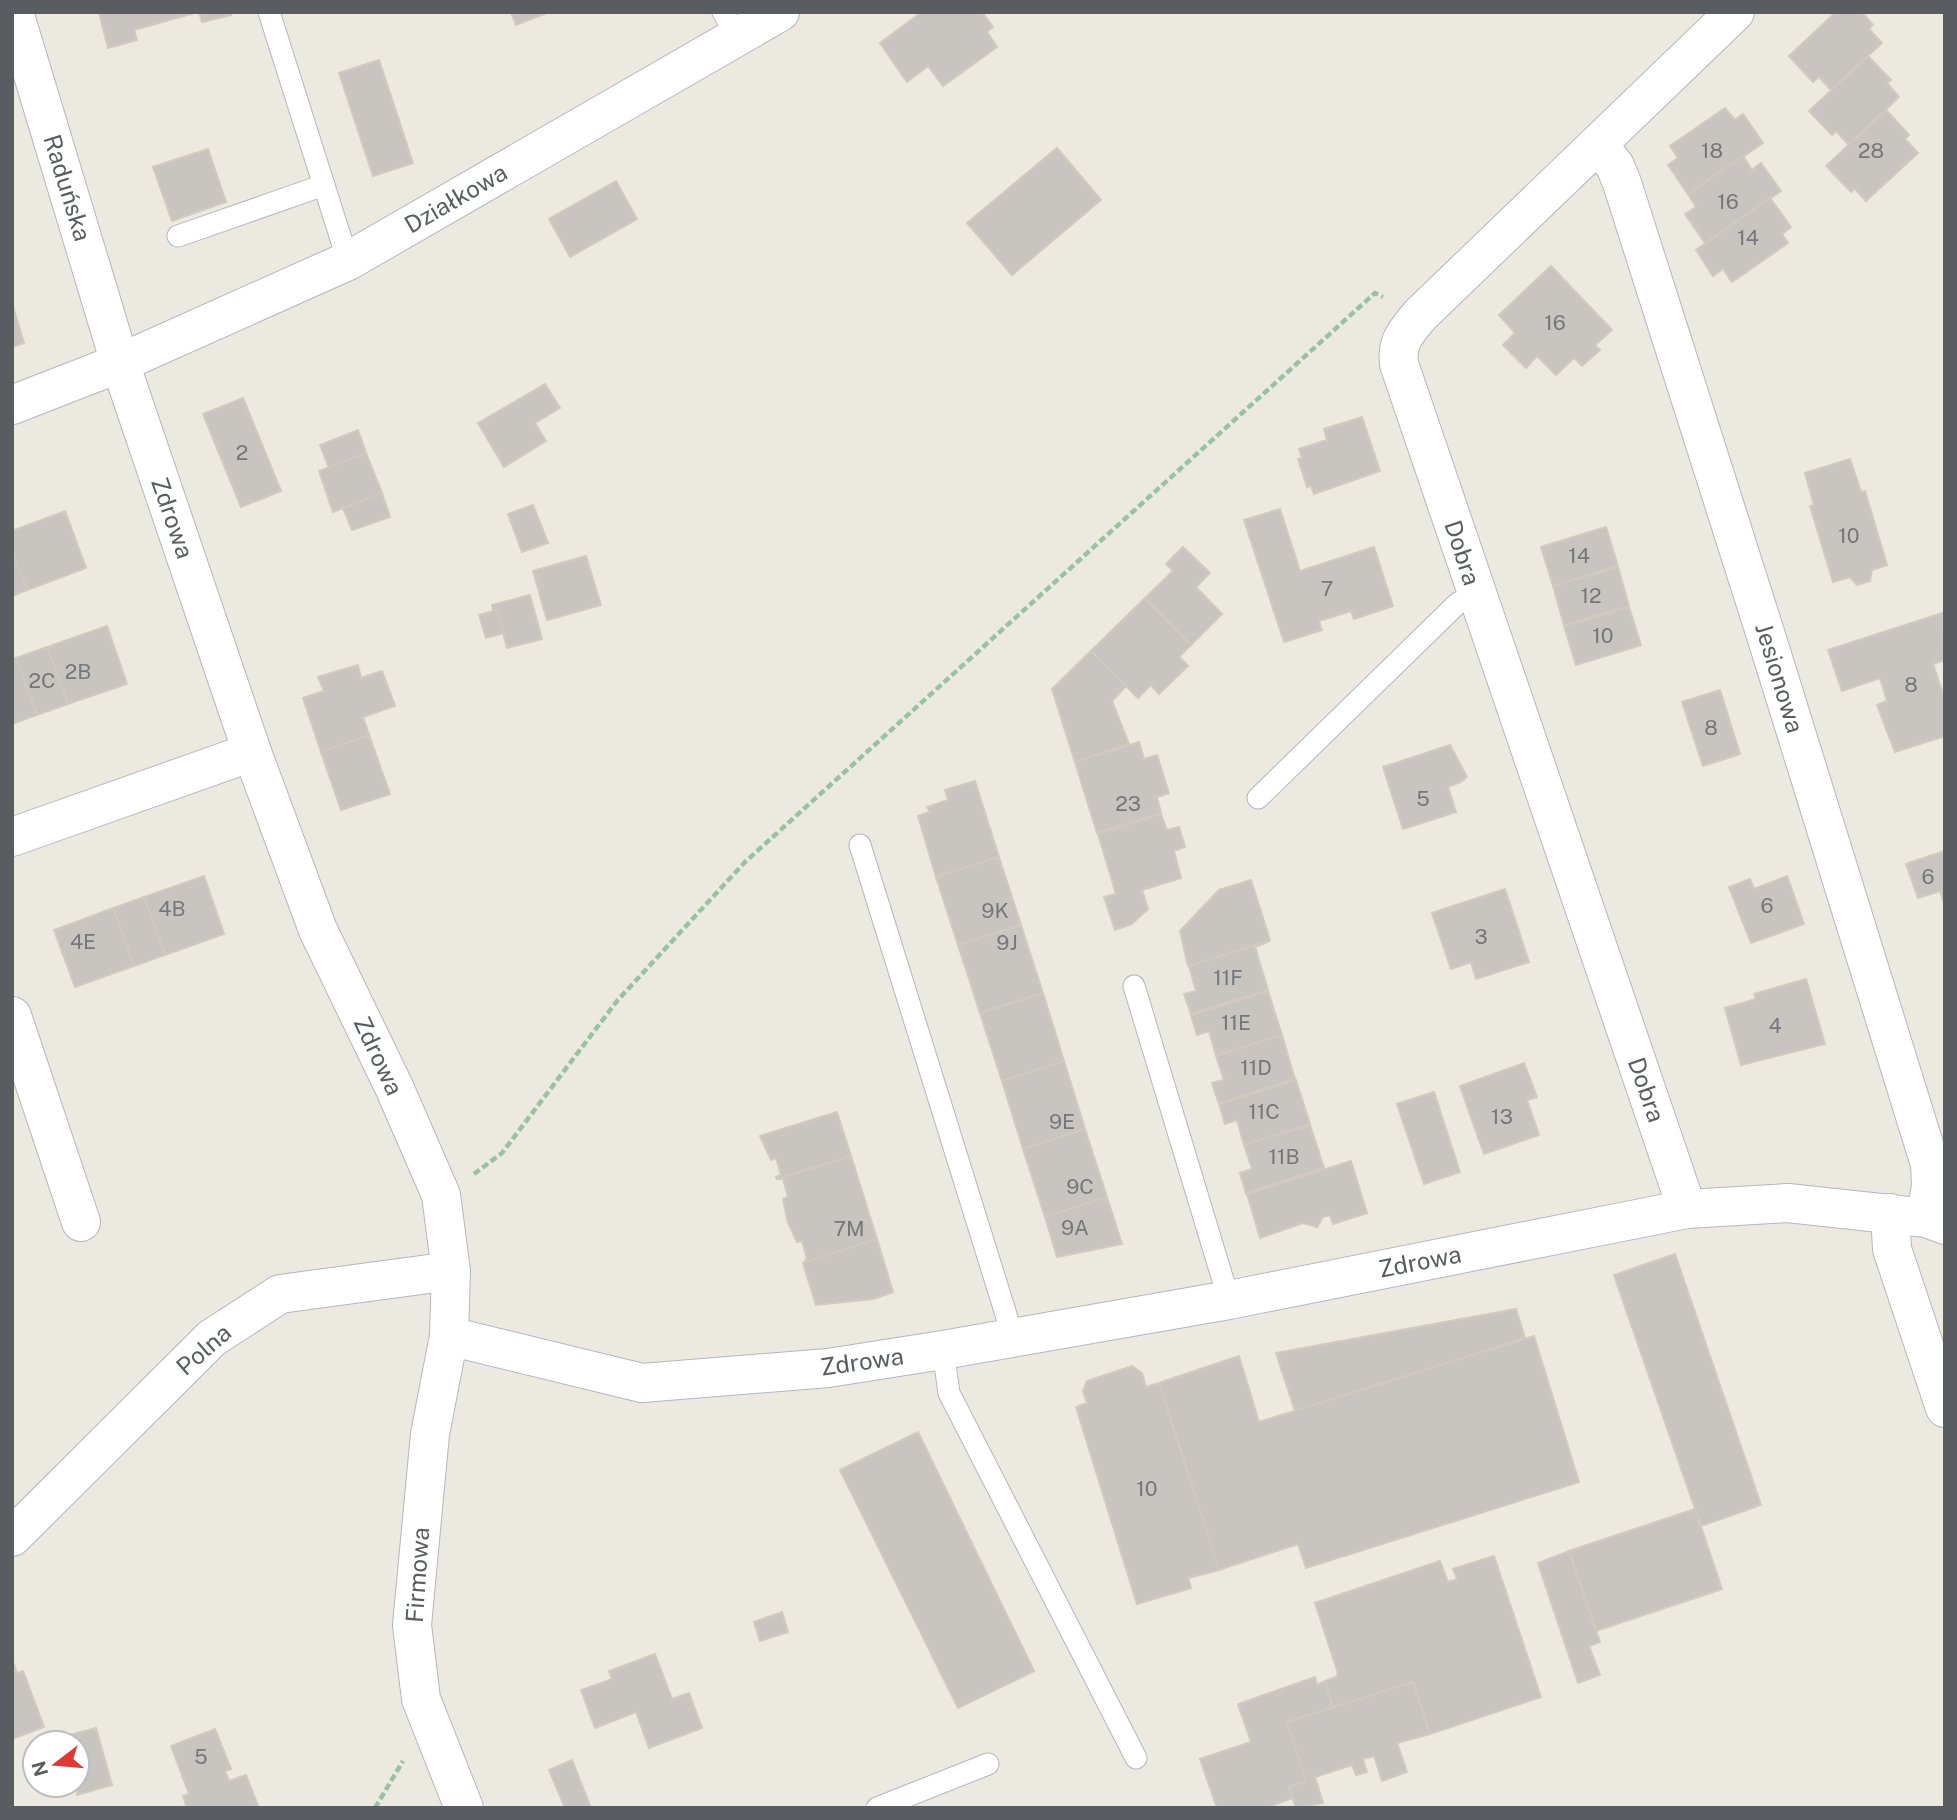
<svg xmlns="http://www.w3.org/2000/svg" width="1957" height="1820" viewBox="0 0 1957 1820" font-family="'Public Sans',sans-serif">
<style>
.building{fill:#c8c5c0;stroke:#d0cabf;stroke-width:2}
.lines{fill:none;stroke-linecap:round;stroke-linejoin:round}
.service-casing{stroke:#b3b7bb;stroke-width:23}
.minor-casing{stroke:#b3b7bb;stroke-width:40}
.tertiary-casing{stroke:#b3b7bb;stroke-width:40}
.path{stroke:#98c2a2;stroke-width:4.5;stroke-dasharray:7 3.5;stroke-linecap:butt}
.service{stroke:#fff;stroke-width:21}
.minor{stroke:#fff;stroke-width:38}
.tertiary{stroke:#fff;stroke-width:38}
.labels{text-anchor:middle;stroke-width:5;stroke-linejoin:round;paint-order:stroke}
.number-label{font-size:21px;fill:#757779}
.street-label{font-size:24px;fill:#595d61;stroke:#fff}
</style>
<rect width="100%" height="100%" fill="#ece9e1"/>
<g class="building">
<polygon points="99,12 198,12 134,30 137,40 108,48"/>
<polygon points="199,12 231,12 231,15 202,22"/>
<polygon points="511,12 549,12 516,25"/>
<polygon points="922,12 982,12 993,27 987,32 997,47 943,86 928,66 907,82 880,43"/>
<polygon points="1836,12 1862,12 1873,25 1869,29 1882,43 1831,90 1819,77 1813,82 1789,56"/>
<polygon points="1868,56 1891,80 1887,83 1899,97 1849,145 1836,131 1832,135 1809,111"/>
<polygon points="379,60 413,163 373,176 339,73"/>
<polygon points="1725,108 1735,120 1743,114 1763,143 1688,194 1668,165 1678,158 1670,146"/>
<polygon points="1886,110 1909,135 1905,139 1918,153 1866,201 1855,189 1851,192 1826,166"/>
<polygon points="1057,148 1101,200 1012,275 967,223"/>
<polygon points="208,149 226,202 172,221 153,167"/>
<polygon points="1743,156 1752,170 1761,163 1781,191 1705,243 1685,214 1696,207 1688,194"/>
<polygon points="616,181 637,219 570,257 549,219"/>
<polygon points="1770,198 1791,227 1782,234 1788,243 1732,282 1723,269 1713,276 1696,250"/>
<polygon points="1551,266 1612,330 1595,345 1600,350 1582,366 1574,358 1556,375 1537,356 1526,368 1503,345 1515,333 1499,315"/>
<polygon points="12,303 24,343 12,347"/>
<polygon points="545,384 560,408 535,423 546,441 504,467 478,423"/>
<polygon points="243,398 281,491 241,507 203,414"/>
<polygon points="1362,417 1380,471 1314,494 1311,486 1307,487 1298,459 1302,458 1299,449 1327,440 1324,429"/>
<polygon points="358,430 366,453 329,468 320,445"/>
<polygon points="366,453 382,493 333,512 319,471"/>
<polygon points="1850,459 1861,492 1865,491 1887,565 1872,570 1870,581 1857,585 1850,577 1833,582 1810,506 1814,505 1805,473"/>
<polygon points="382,493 390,517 352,530 343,508"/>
<polygon points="533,505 548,543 522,552 508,514"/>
<polygon points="1280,509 1300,571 1374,547 1393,606 1354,619 1351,611 1319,621 1322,630 1284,642 1244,520"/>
<polygon points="65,511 86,568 27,590 12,550 12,531"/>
<polygon points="1606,527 1618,566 1553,586 1541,547"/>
<polygon points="1183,547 1210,573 1196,587 1222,614 1191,645 1145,598 1173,571 1166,564"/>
<polygon points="12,550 27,590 12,596"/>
<polygon points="586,556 601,605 547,620 533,571"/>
<polygon points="1618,567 1629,606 1564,625 1553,586"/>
<polygon points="530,595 542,639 507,648 497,610 493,611 492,605"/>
<polygon points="1145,598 1191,645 1179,657 1188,666 1159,694 1151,685 1138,698 1091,651"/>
<polygon points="1629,607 1641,645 1576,665 1564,626"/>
<polygon points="497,610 504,633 486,638 479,615"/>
<polygon points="1942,613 1945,660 1933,664 1945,700 1945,736 1895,752 1877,705 1887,701 1880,678 1842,691 1828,650"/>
<polygon points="107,626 127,684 68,704 47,647"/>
<polygon points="47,647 68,704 37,715 16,658"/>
<polygon points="1091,651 1126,686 1112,701 1129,744 1075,762 1052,689"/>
<polygon points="16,658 37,715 12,724 12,660"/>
<polygon points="358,665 361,678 382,671 395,706 363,717 369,735 321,752 303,698 324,691 318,677"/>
<polygon points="1720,690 1740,754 1703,766 1682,702"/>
<polygon points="369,735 390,794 341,810 321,752"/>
<polygon points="1139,742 1144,759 1157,755 1169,793 1157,797 1161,813 1097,833 1075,762"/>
<polygon points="1450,745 1467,777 1461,782 1448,787 1456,812 1403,829 1383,767"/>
<polygon points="975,781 999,857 936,877 918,816 930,812 927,807 948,800 945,790"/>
<polygon points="1161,814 1167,830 1179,827 1185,847 1174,851 1181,878 1142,890 1148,909 1132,924 1115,930 1104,897 1116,894 1098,834"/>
<polygon points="1945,851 1945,906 1940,891 1918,898 1906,864"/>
<polygon points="999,857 1021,925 958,945 936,877"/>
<polygon points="204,876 224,934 165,955 144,897"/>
<polygon points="1787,876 1804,924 1751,943 1729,887 1750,879 1754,889"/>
<polygon points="1251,880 1270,940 1188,966 1180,931 1219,890"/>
<polygon points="1505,889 1529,962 1476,979 1471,962 1451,969 1432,913"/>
<polygon points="144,897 165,955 134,966 113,908"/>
<polygon points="113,908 134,966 75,987 54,930"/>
<polygon points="1021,925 1043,993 980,1013 958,945"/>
<polygon points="1270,941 1255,947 1268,990 1191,1014 1184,994 1196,991 1189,966"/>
<polygon points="1806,979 1825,1044 1741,1065 1725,1008 1756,999 1754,994"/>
<polygon points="1268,991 1282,1035 1216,1055 1209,1031 1197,1035 1191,1015"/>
<polygon points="1043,993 1064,1061 1002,1081 980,1013"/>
<polygon points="1282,1035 1295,1079 1219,1104 1212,1083 1224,1080 1216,1056"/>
<polygon points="1064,1061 1085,1129 1023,1149 1002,1081"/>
<polygon points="1524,1063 1537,1097 1527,1100 1539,1135 1484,1154 1460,1086"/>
<polygon points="1296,1080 1310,1124 1244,1145 1237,1120 1225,1124 1219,1104"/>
<polygon points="1434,1092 1460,1172 1424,1184 1397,1104"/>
<polygon points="837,1112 851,1156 777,1179 776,1177 781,1175 776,1158 771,1160 760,1136"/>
<polygon points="1310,1125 1324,1168 1246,1193 1240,1173 1252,1169 1244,1145"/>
<polygon points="1085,1129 1107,1197 1045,1217 1023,1149"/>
<polygon points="851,1156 877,1239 803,1263 807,1259 802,1241 797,1242 788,1223 783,1199 788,1197 783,1179 777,1179"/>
<polygon points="1351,1161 1367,1213 1333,1224 1330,1215 1323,1217 1317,1227 1303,1223 1260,1238 1247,1194"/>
<polygon points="1107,1197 1122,1244 1057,1257 1045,1217"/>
<polygon points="877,1239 893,1292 873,1299 816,1305 803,1263"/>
<polygon points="1675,1254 1761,1505 1701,1526 1614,1275"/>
<polygon points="1516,1309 1525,1338 1295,1411 1276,1353"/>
<polygon points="1534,1336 1579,1482 1306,1568 1298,1544 1219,1570 1159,1383 1239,1356 1259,1422"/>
<polygon points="1132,1366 1142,1373 1146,1387 1159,1383 1219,1570 1188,1578 1191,1588 1137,1604 1076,1407 1087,1403 1083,1391 1087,1381"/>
<polygon points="918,1432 1034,1671 958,1708 840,1470"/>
<polygon points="1695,1509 1722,1589 1596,1631 1569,1551"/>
<polygon points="1569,1551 1600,1642 1589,1646 1600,1675 1578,1683 1538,1563"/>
<polygon points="1494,1556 1541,1697 1430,1734 1413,1682 1333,1708 1325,1681 1336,1677 1338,1673 1315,1603 1440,1561 1448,1582 1457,1579 1453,1569"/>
<polygon points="782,1612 788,1632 760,1641 754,1622"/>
<polygon points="655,1654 672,1699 689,1693 702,1728 649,1748 636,1712 595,1728 581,1690 612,1679 609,1671"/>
<polygon points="12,1659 17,1673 23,1671 44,1727 12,1739"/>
<polygon points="1315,1677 1317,1685 1325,1681 1333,1708 1287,1722 1306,1781 1289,1787 1293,1798 1265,1808 1217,1808 1200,1759 1251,1742 1238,1704"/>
<polygon points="1413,1682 1430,1734 1397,1743 1407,1772 1382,1781 1374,1756 1363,1759 1367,1772 1356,1775 1352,1765 1315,1777 1323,1803 1296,1808 1289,1787 1306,1781 1287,1722"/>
<polygon points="96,1728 112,1785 77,1795 77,1743 64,1743 62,1737"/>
<polygon points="215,1729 231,1769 225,1771 229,1781 246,1775 259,1808 187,1808 183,1796 189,1794 171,1746"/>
<polygon points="572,1760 591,1808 565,1808 549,1770"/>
</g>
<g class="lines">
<defs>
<g id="service">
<polyline points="269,12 348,261"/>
<polyline points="723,12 737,37"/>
<polyline points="178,236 324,185"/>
<polyline points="1258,798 1458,603 1476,595"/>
<polyline points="860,845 1013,1337"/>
<polyline points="1134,986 1229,1300"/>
<polyline points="943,1350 949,1393 1136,1758"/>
<polyline points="877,1808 988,1764"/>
</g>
<g id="minor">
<polyline points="1599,146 1615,166 1622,183 1768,642 1930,1164 1931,1185 1926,1218"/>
<polyline points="120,363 252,752 318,930 394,1087 441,1195 451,1271 449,1336 430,1434 412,1625 421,1699 464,1808"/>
<polyline points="12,405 120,363 348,261 780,12"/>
<polyline points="12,837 252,752"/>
<polyline points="12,1016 81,1222"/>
<path d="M1687 1209 1399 364C1396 342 1406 332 1420 315L1735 12"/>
<polyline points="1890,1213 1892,1249 1945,1408"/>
<polyline points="449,1336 642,1383 828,1368 943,1350 1229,1300 1687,1209 1788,1203 1926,1218 1945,1225"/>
<polyline points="12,1537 212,1338 280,1294 451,1271"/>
</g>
<polyline id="tertiary" points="14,12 120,363"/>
</defs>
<use href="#service" class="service-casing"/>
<use href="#minor" class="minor-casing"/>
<use href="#tertiary" class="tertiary-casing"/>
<g class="path">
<polyline points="474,1174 502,1153 617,1001 745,862 1375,293 1383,297"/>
<polyline points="375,1808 403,1761"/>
</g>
<use href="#service" class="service"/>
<use href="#minor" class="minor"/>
<use href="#tertiary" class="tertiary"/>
</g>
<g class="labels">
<g class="number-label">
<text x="1712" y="158">18</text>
<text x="1871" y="158">28</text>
<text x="1728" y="209">16</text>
<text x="1748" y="245">14</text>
<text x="1555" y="330">16</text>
<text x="242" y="460">2</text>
<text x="1849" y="543">10</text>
<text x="1579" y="563">14</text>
<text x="1327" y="596">7</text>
<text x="1591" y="603">12</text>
<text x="1603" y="643">10</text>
<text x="78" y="679">2B</text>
<text x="42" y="688">2C</text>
<text x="1911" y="692">8</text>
<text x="1711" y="735">8</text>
<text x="1423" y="806">5</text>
<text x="1128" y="811">23</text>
<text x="1928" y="884">6</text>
<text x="1767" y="913">6</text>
<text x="172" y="916">4B</text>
<text x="995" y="918">9K</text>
<text x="1481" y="944">3</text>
<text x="83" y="949">4E</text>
<text x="1007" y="950">9J</text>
<text x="1228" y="985">11F</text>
<text x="1236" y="1030">11E</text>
<text x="1775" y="1033">4</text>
<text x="1256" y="1075">11D</text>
<text x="1264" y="1119">11C</text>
<text x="1502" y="1124">13</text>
<text x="1062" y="1129">9E</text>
<text x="1284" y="1164">11B</text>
<text x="1080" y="1194">9C</text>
<text x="1075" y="1235">9A</text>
<text x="849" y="1236">7M</text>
<text x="1147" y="1496">10</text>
<text x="201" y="1764">5</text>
</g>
<g class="street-label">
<text transform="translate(67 188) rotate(73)" y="8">Raduńska</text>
<text transform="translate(456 199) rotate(-30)" y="8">Działkowa</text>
<text transform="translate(172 518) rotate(71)" y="8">Zdrowa</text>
<text transform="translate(1462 553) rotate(72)" y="8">Dobra</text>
<text transform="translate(1779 678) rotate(73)" y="8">Jesionowa</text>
<text transform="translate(378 1056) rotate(65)" y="8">Zdrowa</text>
<text transform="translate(1646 1090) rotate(71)" y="8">Dobra</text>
<text transform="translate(1420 1262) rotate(-11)" y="8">Zdrowa</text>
<text transform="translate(204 1350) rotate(-41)" y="8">Polna</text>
<text transform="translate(862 1362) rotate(-8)" y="8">Zdrowa</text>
<text transform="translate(418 1575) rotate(-86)" y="8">Firmowa</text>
</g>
</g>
<rect width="1957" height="1820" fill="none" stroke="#595d61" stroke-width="28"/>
<g transform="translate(56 1764) rotate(254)"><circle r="33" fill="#ffffff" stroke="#bdbec0" stroke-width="2"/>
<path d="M0-5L12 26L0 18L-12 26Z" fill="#df3933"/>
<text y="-10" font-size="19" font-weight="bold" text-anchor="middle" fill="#595d61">N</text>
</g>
</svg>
